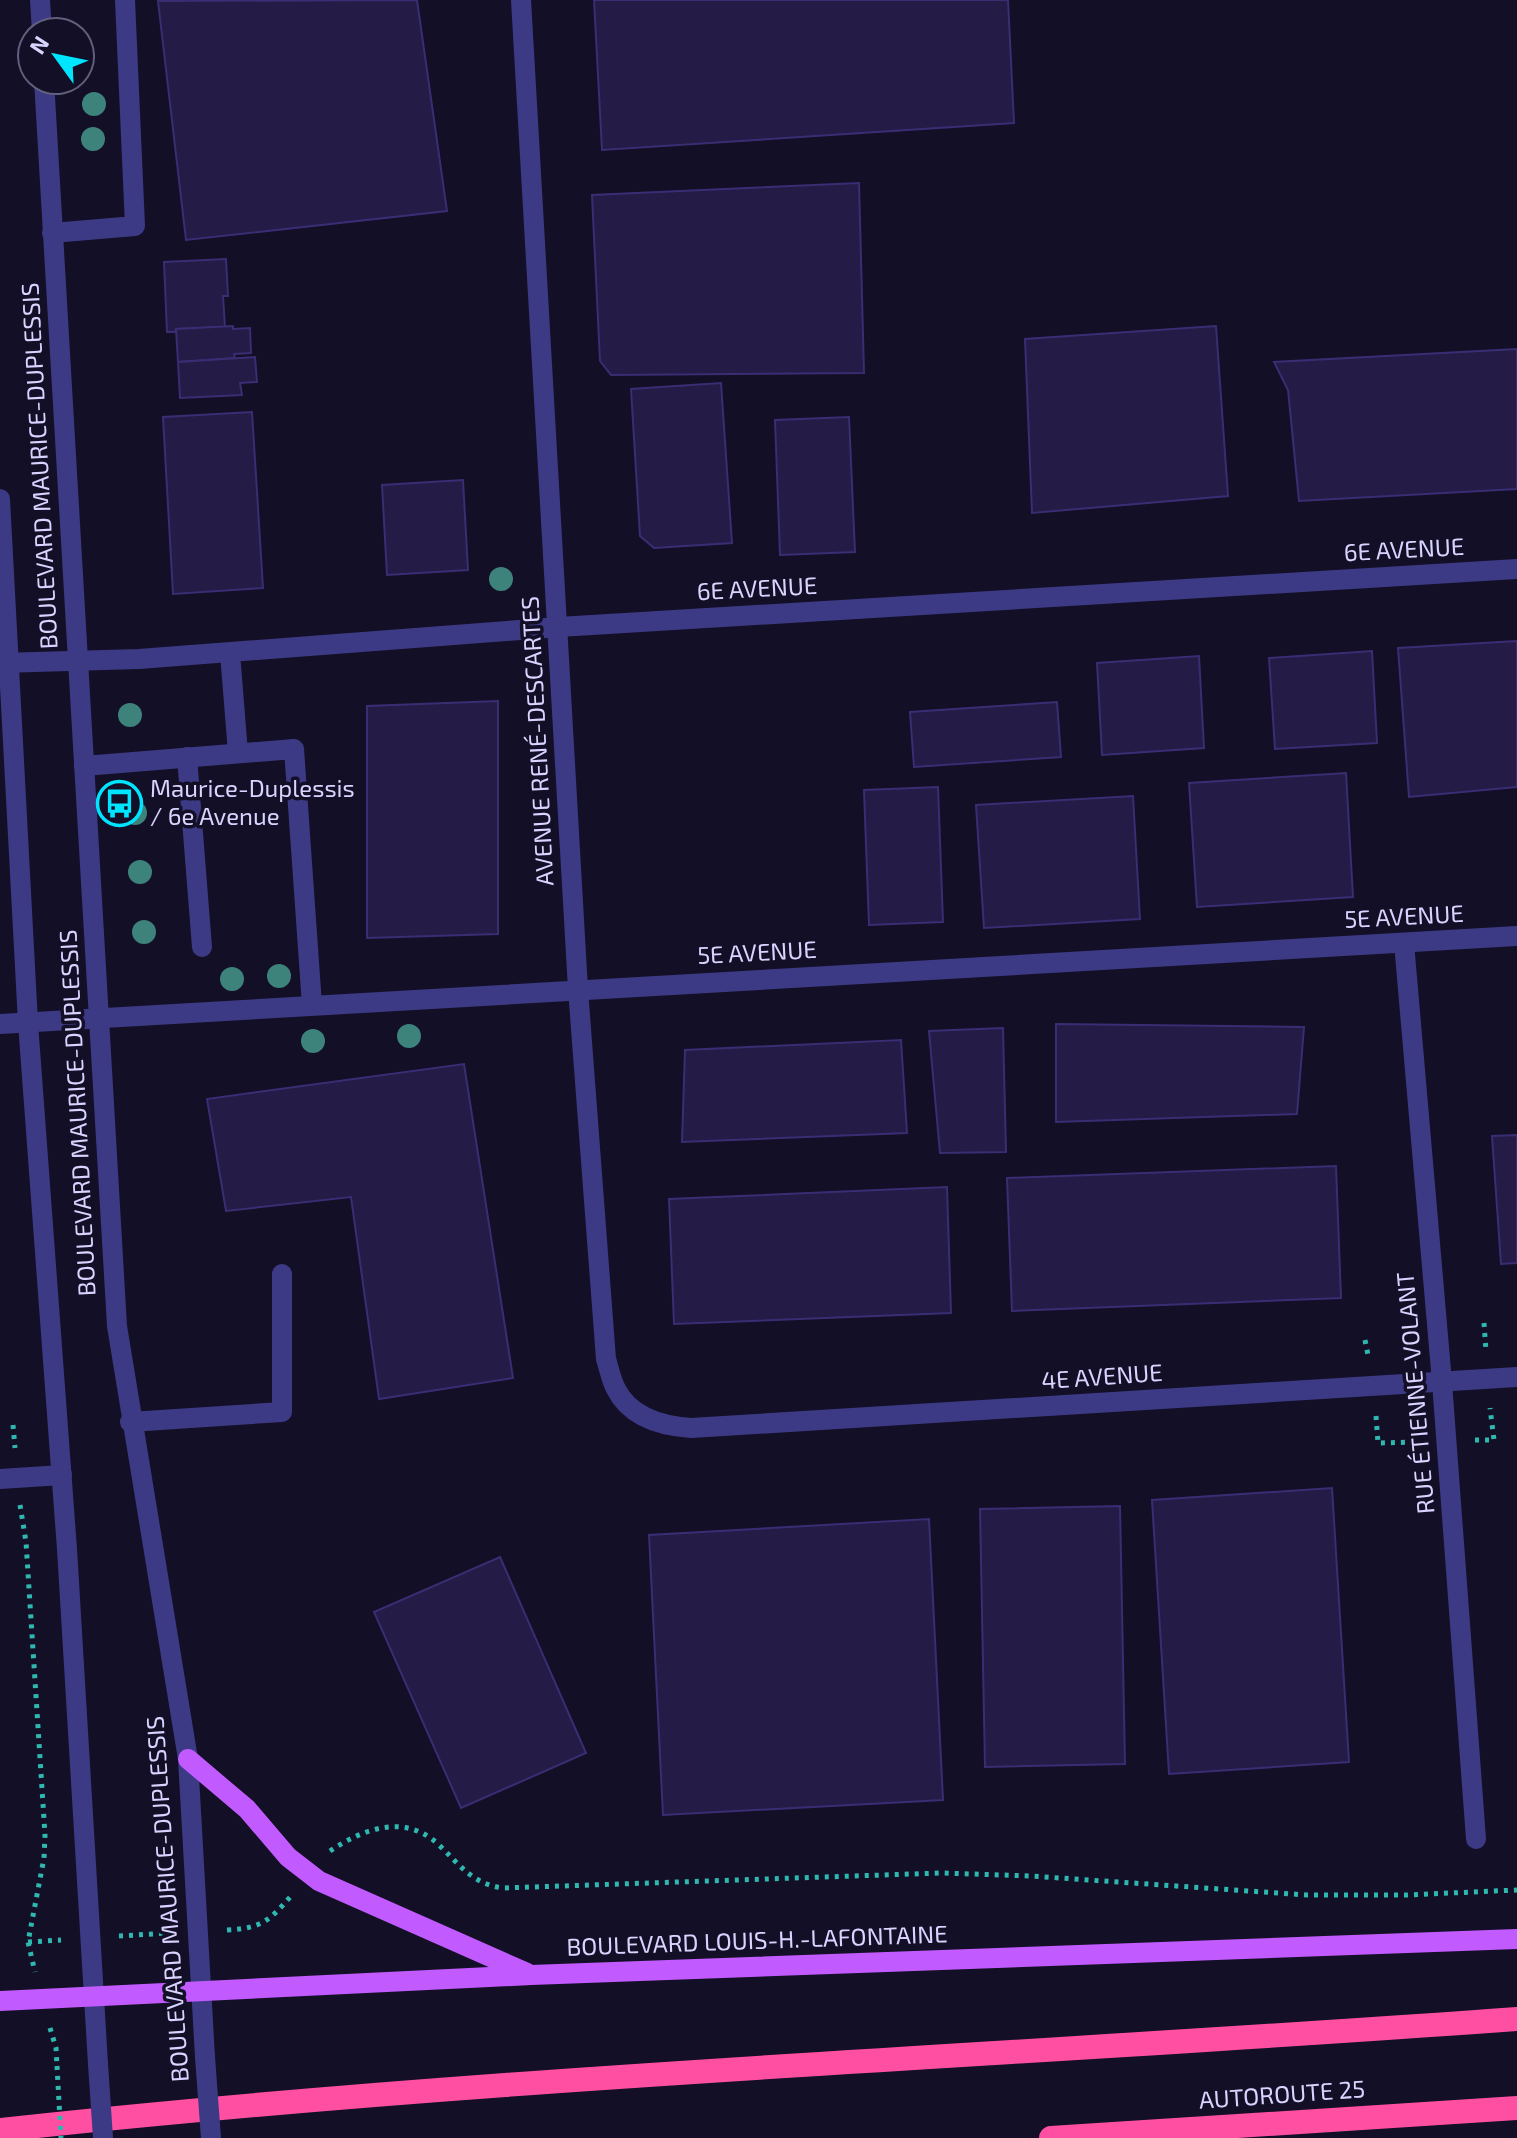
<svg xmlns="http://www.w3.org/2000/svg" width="1517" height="2138" viewBox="0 0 1517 2138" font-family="'Exo 2',sans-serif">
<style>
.building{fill:#241b47;stroke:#3b2d73;stroke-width:2}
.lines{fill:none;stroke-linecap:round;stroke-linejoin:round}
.path{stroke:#2fb8b0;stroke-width:5;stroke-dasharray:4 6;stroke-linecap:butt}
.minor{stroke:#3d3a85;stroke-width:20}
.major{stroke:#c25bff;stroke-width:20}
.highway{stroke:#ff4fa3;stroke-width:24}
.path-bridge{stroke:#2fb8b0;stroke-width:5;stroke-dasharray:4 6;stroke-linecap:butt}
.minor-bridge{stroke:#3d3a85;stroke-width:20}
.tree{fill:#3d827b}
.labels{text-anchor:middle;stroke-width:7;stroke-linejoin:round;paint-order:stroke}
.street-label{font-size:24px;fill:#d9d4ff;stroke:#130f26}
.poi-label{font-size:24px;fill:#d9d4ff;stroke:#130f26;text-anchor:start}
</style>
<rect width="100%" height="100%" fill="#130f26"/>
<g class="building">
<polygon points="417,0 447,211 186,240 158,1"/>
<polygon points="594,0 1008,0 1014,123 602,150"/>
<polygon points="859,183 864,373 611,375 600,361 592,195"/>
<polygon points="226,259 228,296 223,296 225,327 176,329 175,332 167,332 164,262"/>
<polygon points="233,326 233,329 250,328 251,353 234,354 235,358 178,362 176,329"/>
<polygon points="1216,326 1228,496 1032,513 1025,339"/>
<polygon points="1517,349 1517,489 1299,501 1288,390 1274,362"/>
<polygon points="255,357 257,382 240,383 242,395 180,398 178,362"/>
<polygon points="721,383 732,543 654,548 640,536 631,389"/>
<polygon points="252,412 263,588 173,594 163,417"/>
<polygon points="849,417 855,552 780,555 775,420"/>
<polygon points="463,480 468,570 387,575 382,485"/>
<polygon points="1517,641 1517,787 1409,797 1398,648"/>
<polygon points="1372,651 1377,743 1275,749 1269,658"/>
<polygon points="1199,656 1204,748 1102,755 1097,663"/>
<polygon points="498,701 498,934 367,938 367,706"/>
<polygon points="1057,702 1061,757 914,767 910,712"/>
<polygon points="1346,773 1353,897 1197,907 1189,783"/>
<polygon points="938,787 943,922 869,925 864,790"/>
<polygon points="1133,796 1140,919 984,928 976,805"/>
<polygon points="1056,1024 1304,1027 1297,1114 1056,1122"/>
<polygon points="1003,1028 1006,1152 940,1153 929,1031"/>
<polygon points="901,1040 907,1133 682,1142 685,1050"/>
<polygon points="464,1064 513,1378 379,1399 351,1197 226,1211 207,1099"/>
<polygon points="1517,1135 1517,1263 1501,1264 1492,1136"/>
<polygon points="1336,1166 1341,1298 1012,1311 1007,1178"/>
<polygon points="947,1187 951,1313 674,1324 669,1199"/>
<polygon points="1332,1488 1349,1762 1169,1774 1152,1500"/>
<polygon points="1120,1506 1125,1764 985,1767 980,1509"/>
<polygon points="929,1519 943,1800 663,1815 649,1535"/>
<polygon points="500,1557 586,1753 461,1808 374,1612"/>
</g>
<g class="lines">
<g class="path">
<polyline points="1484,1323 1486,1351"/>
<polyline points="1365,1340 1368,1355"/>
<polyline points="1376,1416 1378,1443 1417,1442"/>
<polyline points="13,1425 15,1448"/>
<polyline points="1475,1440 1494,1440 1490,1408"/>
<polyline points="20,1505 26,1542 45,1835 44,1858 28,1942 35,1972"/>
<path d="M330 1851C363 1829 404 1813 438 1844 459 1864 472 1884 503 1888L941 1873 1031 1876 1307 1895H1406L1517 1890"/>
<path d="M227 1930C262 1928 269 1921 292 1895"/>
<polyline points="119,1936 169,1933"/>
<polyline points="28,1942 61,1940"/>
<polyline points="50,2028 56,2048 57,2066"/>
</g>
<g class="minor">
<polyline points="40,0 42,32"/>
<path d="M521 0 578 989 606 1359C609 1368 611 1380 616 1389 630 1417 662 1426 691 1428L1517 1377"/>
<polyline points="44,80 117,1326 188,1759 205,2057"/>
<polyline points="52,233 135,226 125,0"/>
<polyline points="0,499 28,1023 67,1549 98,2064"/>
<polyline points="230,653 238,753"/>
<polyline points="0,663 139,659 559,627 1517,569"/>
<polyline points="187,757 202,947"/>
<polyline points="84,766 294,749 312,1005"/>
<polyline points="1404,943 1442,1382 1476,1839"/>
<polyline points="0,1024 1517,936"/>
<polyline points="130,1422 282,1412 282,1274"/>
<polyline points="0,1479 62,1475"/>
</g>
<g class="major">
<polyline points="188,1759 247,1809 288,1857 319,1881 527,1973"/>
<polyline points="0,2001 531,1975 1517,1939"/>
</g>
<g class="highway">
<path d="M0 2130C504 2075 1011 2056 1517 2019"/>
<polyline points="1051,2138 1517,2108"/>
</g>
<polyline class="path-bridge" points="57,2066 61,2138"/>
<g class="minor-bridge">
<polyline points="205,2057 211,2138"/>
<polyline points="98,2064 103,2138"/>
</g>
</g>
<g class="tree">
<circle cx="94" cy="104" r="12"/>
<circle cx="93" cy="139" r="12"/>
<circle cx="501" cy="579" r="12"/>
<circle cx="130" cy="715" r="12"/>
<circle cx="135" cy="813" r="12"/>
<circle cx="140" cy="872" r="12"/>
<circle cx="144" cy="932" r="12"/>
<circle cx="279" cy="976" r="12"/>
<circle cx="232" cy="979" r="12"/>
<circle cx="409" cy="1036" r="12"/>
<circle cx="313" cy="1041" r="12"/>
</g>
<defs>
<symbol id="bus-ring" viewBox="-11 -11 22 22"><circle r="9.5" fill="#130f26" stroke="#00e5ff" stroke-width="1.5"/><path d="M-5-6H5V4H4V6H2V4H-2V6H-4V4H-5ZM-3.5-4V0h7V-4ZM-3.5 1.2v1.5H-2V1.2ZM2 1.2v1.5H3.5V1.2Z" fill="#00e5ff"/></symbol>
</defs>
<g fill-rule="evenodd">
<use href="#bus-ring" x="94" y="778" width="51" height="51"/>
</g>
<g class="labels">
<g class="street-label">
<text transform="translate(40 466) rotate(-93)" y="8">BOULEVARD MAURICE-DUPLESSIS</text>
<text transform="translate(1404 550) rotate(-3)" y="8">6E AVENUE</text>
<text transform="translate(757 589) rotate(-3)" y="8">6E AVENUE</text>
<text transform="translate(538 741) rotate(-93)" y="8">AVENUE RENÉ-DESCARTES</text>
<text transform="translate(1404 917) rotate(-3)" y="8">5E AVENUE</text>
<text transform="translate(757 953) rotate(-3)" y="8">5E AVENUE</text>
<text transform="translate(78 1113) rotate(-93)" y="8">BOULEVARD MAURICE-DUPLESSIS</text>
<text transform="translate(1102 1377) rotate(-4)" y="8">4E AVENUE</text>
<text transform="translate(1416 1393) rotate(-95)" y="8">RUE ÉTIENNE-VOLANT</text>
<text transform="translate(168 1899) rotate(-94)" y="8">BOULEVARD MAURICE-DUPLESSIS</text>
<text transform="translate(757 1941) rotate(-2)" y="8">BOULEVARD LOUIS-H.-LAFONTAINE</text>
<text transform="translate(1282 2095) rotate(-4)" y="8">AUTOROUTE 25</text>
</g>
<g class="poi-label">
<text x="150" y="797">Maurice-Duplessis<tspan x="150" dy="28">/ 6e Avenue</tspan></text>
</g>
</g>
<g transform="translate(56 56) rotate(303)"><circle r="38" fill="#130f26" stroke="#625e7d" stroke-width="2"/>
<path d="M0-6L14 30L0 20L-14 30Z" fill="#00e5ff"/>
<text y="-12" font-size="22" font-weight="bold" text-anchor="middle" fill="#d9d4ff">N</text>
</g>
</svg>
